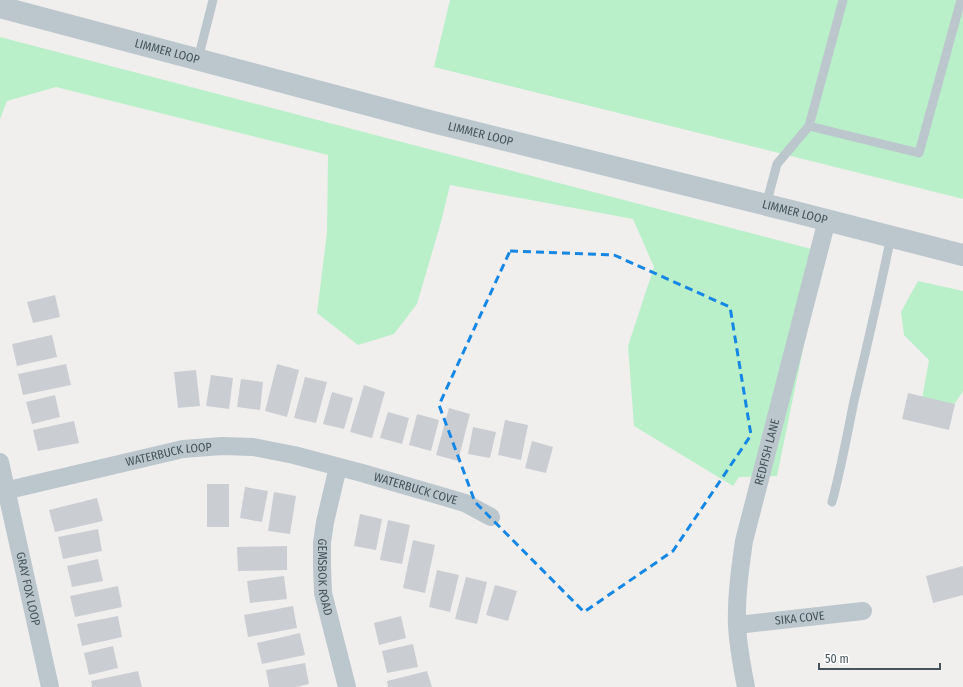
<svg xmlns="http://www.w3.org/2000/svg" width="963" height="687" viewBox="0 0 963 687" font-family="'Fira Sans Condensed',sans-serif">
<style>
.green{fill:#baf0c9}
.building{fill:#caced3}
.lines{fill:none;stroke-linecap:round;stroke-linejoin:round}
.service{stroke:#bbc7cd;stroke-width:9}
.minor{stroke:#bbc7cd;stroke-width:18}
.tertiary{stroke:#bbc7cd;stroke-width:22}
.marked{fill:none;stroke:#1487e4;stroke-width:3;stroke-dasharray:8 5;stroke-linejoin:round}
.labels{text-anchor:middle;stroke-width:4;stroke-linejoin:round;paint-order:stroke}
.street-label{font-size:12px;fill:#45545c;stroke:#fff}
</style>
<rect width="100%" height="100%" fill="#f1eeee"/>
<g class="green">
<polygon points="450,0 963,0 963,199 434,67"/>
<polygon points="0,37 823,252 777,476 739,477 733,486 634,426 628,346 654,267 633,219 450,185 441,222 417,304 394,334 358,345 317,313 327,232 328,155 56,87 7,101 0,119"/>
<polygon points="918,281 963,291 963,391 951,409 922,399 929,360 904,335 901,312"/>
</g>
<g class="building">
<polygon points="55,295 60,317 33,323 27,302"/>
<polygon points="52,335 57,357 17,366 12,344"/>
<polygon points="66,364 71,385 23,395 18,374"/>
<polygon points="277,364 299,370 287,417 265,411"/>
<polygon points="196,370 200,406 178,408 174,372"/>
<polygon points="211,375 233,378 229,409 206,406"/>
<polygon points="305,377 327,382 316,423 294,418"/>
<polygon points="241,379 263,382 260,410 237,407"/>
<polygon points="364,385 385,392 372,438 350,432"/>
<polygon points="332,392 353,398 344,429 323,424"/>
<polygon points="908,393 955,404 949,430 902,419"/>
<polygon points="55,395 60,417 32,424 26,402"/>
<polygon points="449,408 470,414 458,461 436,455"/>
<polygon points="388,412 409,418 402,444 380,438"/>
<polygon points="417,414 439,420 431,451 409,445"/>
<polygon points="505,420 528,425 521,460 498,455"/>
<polygon points="74,421 79,443 38,451 33,430"/>
<polygon points="473,427 496,432 490,458 468,454"/>
<polygon points="532,441 553,447 546,473 525,468"/>
<rect x="207" y="484" width="22" height="43"/>
<polygon points="245,487 268,491 262,522 240,518"/>
<polygon points="274,492 296,496 290,534 268,531"/>
<polygon points="97,498 103,521 55,532 49,510"/>
<polygon points="360,514 382,519 376,550 354,546"/>
<polygon points="388,520 410,525 402,564 380,560"/>
<polygon points="98,529 102,551 63,559 58,537"/>
<polygon points="413,540 435,545 425,593 403,588"/>
<polygon points="287,546 287,570 238,571 237,547"/>
<polygon points="98,559 103,581 72,587 67,566"/>
<polygon points="963,566 963,595 933,603 926,576"/>
<polygon points="437,570 459,575 450,612 429,607"/>
<polygon points="284,576 287,599 250,603 247,581"/>
<polygon points="466,577 487,582 477,624 455,619"/>
<polygon points="495,585 517,591 508,621 486,615"/>
<polygon points="118,586 122,607 75,617 70,596"/>
<polygon points="293,606 297,628 248,637 244,615"/>
<polygon points="118,616 122,637 82,646 77,624"/>
<polygon points="401,616 406,638 379,645 374,623"/>
<polygon points="300,633 305,655 262,664 257,643"/>
<polygon points="413,644 418,667 387,673 382,651"/>
<polygon points="113,646 118,668 89,675 84,653"/>
<polygon points="305,663 309,684 296,687 269,687 266,670"/>
<polygon points="138,671 142,687 92,687 91,681"/>
<polygon points="427,671 432,687 388,687 387,681"/>
</g>
<g class="lines">
<g class="service">
<polyline points="198,59 213,0"/>
<polyline points="809,126 919,153 961,0"/>
<polyline points="766,205 777,164 809,126 843,0"/>
<path d="M832 502C841 469 847 435 854 401 867 346 880 291 891 236"/>
</g>
<g class="minor">
<path id="s1" d="M0 462 50 687"/>
<path id="s2" d="M338 467 325 522 322 543V565L323 593 347 687"/>
<path id="s3" d="M0 492 183 449 222 446 253 447 294 455 362 473 465 503 491 517"/>
<path id="s4" d="M737 625 863 611"/>
<path id="s5" d="M746 687C742 667 738 646 737 625 736 597 740 569 744 541L827 220"/>
</g>
<path class="tertiary" id="s6" d="M0 7 433 122 791 211 963 255"/>
</g>
<path class="marked" d="M510 251 614 255 730 307 751 435 673 551 584 612 475 502 439 405Z"/>
<g class="labels">
<g class="street-label">
<text dy="4" stroke="none"><textPath href="#s6" startOffset="173">LIMMER LOOP</textPath></text>
<text dy="4" stroke="none"><textPath href="#s6" startOffset="497">LIMMER LOOP</textPath></text>
<text dy="4" stroke="none"><textPath href="#s6" startOffset="821">LIMMER LOOP</textPath></text>
<text dy="4" stroke="none"><textPath href="#s5" startOffset="239">REDFISH LANE</textPath></text>
<text dy="4" stroke="none"><textPath href="#s3" startOffset="173">WATERBUCK LOOP</textPath></text>
<text dy="4" stroke="none"><textPath href="#s3" startOffset="426">WATERBUCK COVE</textPath></text>
<text dy="4" stroke="none"><textPath href="#s2" startOffset="112">GEMSBOK ROAD</textPath></text>
<text dy="4" stroke="none"><textPath href="#s1" startOffset="130">GRAY FOX LOOP</textPath></text>
<text dy="4" stroke="none"><textPath href="#s4" startOffset="63">SIKA COVE</textPath></text>
</g>
</g>
<path d="M819 663v6h121v-6" fill="none" stroke="#45545c" stroke-width="2"/>
<text x="825" y="663" font-size="12" fill="#45545c" stroke="#ffffff" stroke-width="3" paint-order="stroke">50 m</text>
</svg>
